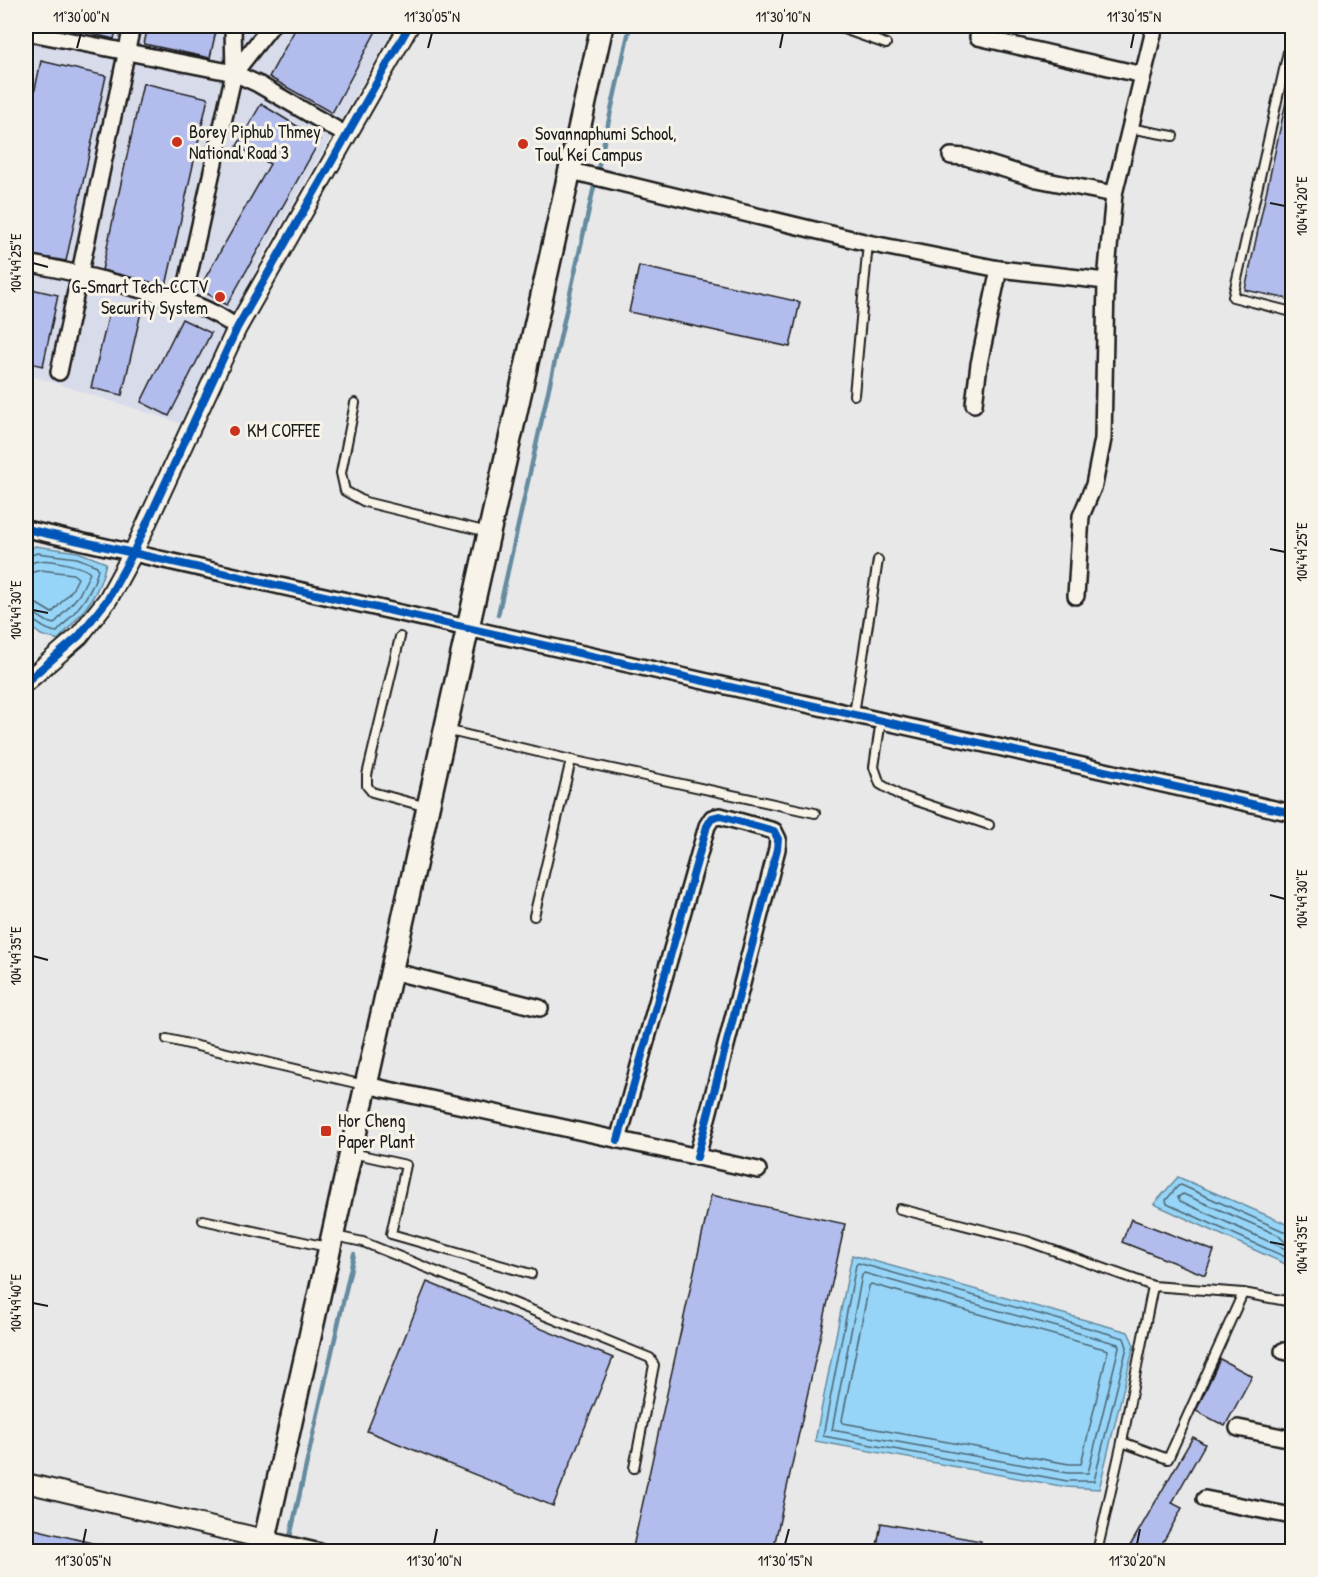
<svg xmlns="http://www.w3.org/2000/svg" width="1318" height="1577" viewBox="0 0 1318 1577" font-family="'Patrick Hand',sans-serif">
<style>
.built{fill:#d8dbea}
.water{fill:#96d5f7;stroke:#658b9f;stroke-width:1.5}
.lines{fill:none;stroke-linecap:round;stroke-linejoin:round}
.shore{stroke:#4d6674;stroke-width:1.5}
.stream{stroke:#658b9f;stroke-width:4.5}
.building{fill:#b2bded;stroke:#1c1c1c;stroke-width:1.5}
.service-casing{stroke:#1c1c1c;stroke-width:12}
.minor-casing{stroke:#1c1c1c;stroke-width:20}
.tertiary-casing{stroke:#1c1c1c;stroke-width:22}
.secondary-casing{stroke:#1c1c1c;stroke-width:26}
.service{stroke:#f7f3e8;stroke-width:8}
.minor{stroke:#f7f3e8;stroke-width:15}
.tertiary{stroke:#f7f3e8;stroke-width:18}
.secondary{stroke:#f7f3e8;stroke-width:21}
.cycleway-casing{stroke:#f7f3e8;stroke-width:11}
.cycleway{stroke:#0057b8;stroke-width:8}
.ticks{fill:none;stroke:#1c1c1c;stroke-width:2}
.poi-dot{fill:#c8321e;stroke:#f7f3e8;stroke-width:2}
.labels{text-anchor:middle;stroke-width:6;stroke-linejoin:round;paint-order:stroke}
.poi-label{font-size:18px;fill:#1c1c1c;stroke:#f7f3e8;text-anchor:start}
.neatline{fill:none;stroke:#1c1c1c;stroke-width:2}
.ticks-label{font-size:15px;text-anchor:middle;fill:#1c1c1c}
</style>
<rect width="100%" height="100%" fill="#e9e8e9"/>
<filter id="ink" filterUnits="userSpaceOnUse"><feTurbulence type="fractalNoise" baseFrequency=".0167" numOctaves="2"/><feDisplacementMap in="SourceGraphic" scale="12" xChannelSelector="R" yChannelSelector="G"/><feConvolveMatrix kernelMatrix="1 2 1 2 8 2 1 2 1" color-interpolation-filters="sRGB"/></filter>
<g filter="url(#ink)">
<polygon class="built" points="26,26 395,26 261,259 180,423 26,374"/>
<g class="water">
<path d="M35 546 78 552 106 563C98 599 82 613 58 640L41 635 26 623V553Z"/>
<polygon points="1178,1177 1289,1225 1292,1239 1292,1267 1154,1204"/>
<polygon points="852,1255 1128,1332 1134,1345 1099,1489 1066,1487 815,1441"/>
</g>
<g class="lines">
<g class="shore">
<path d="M26 557 37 553 77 558 97 566 98 569C93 595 74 613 57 632 42 631 38 620 26 618"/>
<path d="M26 565C31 564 34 561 39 561 50 559 83 566 90 573L79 595 54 624C43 623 37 611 26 611"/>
<polyline points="26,574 41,570 73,574 78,578 72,590 52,613 37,604 26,602"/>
<polyline points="1292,1235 1181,1185 1178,1186 1166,1200 1167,1204 1292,1260"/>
<polyline points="1292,1242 1284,1241 1278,1235 1183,1194 1178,1197 1180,1201 1292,1252"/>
<polygon points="858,1263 1124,1338 1127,1347 1094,1481 1067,1481 823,1436 856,1265"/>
<polygon points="864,1273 1118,1344 1119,1347 1088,1473 1068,1473 832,1430 862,1275"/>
<polygon points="871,1284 1108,1350 1081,1464 1069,1464 843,1423 842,1420 869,1286"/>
</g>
<g class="stream">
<polyline points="498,615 630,26"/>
<polyline points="289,1541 354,1254"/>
</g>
</g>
<g class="building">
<polygon points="77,26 117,26 114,39 77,30"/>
<polygon points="148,26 217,26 210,58 144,44"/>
<polygon points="297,26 366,26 376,31 332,113 269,77"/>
<polygon points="41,61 106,76 66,261 26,254 26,131"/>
<polygon points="143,83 208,98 166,286 102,270"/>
<polygon points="1287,97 1293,98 1293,300 1245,290"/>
<polygon points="261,104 320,140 227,305 199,289 270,164 237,146"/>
<polygon points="639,266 800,302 790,347 629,312"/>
<polygon points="27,288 58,295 43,366 26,362 26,297"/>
<polygon points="111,305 141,312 122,395 91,388"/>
<polygon points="182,319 211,333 169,416 141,402"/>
<polygon points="711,1195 845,1224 773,1551 652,1551 633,1547"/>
<polygon points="1131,1219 1214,1251 1205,1275 1122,1242"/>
<polygon points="427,1282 613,1358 553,1506 367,1431"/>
<polygon points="1220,1359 1252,1376 1225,1426 1196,1411"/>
<polygon points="1193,1437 1205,1444 1172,1503 1182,1508 1158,1551 1127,1551"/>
<polygon points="881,1523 981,1541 979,1551 903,1551 877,1546"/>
<polygon points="26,1527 109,1547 109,1551 26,1551"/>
</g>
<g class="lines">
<defs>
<g id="service">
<polyline points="835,26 886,44"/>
<polyline points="1292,34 1233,297 1292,312"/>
<polyline points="1129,128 1173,136"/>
<polyline points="854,395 868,243"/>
<polyline points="355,403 341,473 345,491 365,502 488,532"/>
<polyline points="400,637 367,775 367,786 372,792 427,807"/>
<polyline points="854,714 878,560"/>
<polyline points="881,720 874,767 880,784 899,795 989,825"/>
<polyline points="446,730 571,760 815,813"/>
<polyline points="534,916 571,760"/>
<polyline points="167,1039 364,1085"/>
<polyline points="352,1153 406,1165 391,1234 531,1274"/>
<polyline points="900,1209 1027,1241 1153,1286 1243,1293 1292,1302"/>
<polyline points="203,1220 327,1247"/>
<polyline points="335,1236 363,1242 650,1358 654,1365 634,1468"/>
<polyline points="1122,1442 1168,1459 1243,1293"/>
<polyline points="1097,1552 1122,1442 1153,1286"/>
</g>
<g id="minor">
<polyline points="233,26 234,73"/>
<polyline points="26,32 234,73 258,84 346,135"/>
<polyline points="978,37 1143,75"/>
<polyline points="951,156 966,157 1037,179 1114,194"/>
<polyline points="571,171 868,243 999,269 1106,281"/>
<path d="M26 263C64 270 101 279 138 289 176 299 204 303 237 328"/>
<polyline points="183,301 234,73 271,26"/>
<polyline points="59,372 132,26"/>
<polyline points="974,404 979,364 999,269"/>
<polyline points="26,529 1292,813"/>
<polyline points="1076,596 1081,516 1094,485 1103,439 1106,281 1114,194 1155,26"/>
<polyline points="391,971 540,1008"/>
<polyline points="366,1085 758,1170"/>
<polyline points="618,1140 707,826 712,818 720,816 774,831 778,839 777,849 697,1157"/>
<polyline points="1283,1351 1292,1353"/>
<polyline points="1238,1428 1292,1439"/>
<polyline points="1205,1499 1292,1516"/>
<polyline points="264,1539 320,1552"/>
</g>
<g id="tertiary">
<polyline points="26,682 79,636 108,599 133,553 237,328 409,26"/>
<polyline points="26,1483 264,1539"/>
</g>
<polyline id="secondary" points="262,1552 602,26"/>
</defs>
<use href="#service" class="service-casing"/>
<use href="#minor" class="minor-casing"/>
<use href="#tertiary" class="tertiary-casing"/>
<use href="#secondary" class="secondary-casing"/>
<use href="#service" class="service"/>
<use href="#minor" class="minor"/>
<use href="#tertiary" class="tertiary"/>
<use href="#secondary" class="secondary"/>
<defs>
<g id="cycleway">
<polyline points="26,529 1292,813"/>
<polyline points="26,682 79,636 108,599 133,553 237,328 409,26"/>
<polyline points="618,1140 707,826 712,818 720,816 774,831 778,839 777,849 697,1157"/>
</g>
</defs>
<use href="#cycleway" class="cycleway-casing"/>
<use href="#cycleway" class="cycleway"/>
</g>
</g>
<path class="ticks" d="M77 48 81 33M428 48 432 33M780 48 783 33M1131 48 1134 33M1270 203 1285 206M33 263 48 267M1270 549 1285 552M33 610 48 613M1270 895 1285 899M33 956 48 960M1270 1242 1285 1245M33 1303 48 1306M83 1544 86 1529M434 1544 437 1529M785 1544 789 1529M1137 1544 1140 1529"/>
<g class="poi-dot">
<circle cx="177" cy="142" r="6"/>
<circle cx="523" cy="144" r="6"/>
<circle cx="220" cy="297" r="6"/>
<circle cx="235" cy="431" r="6"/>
<rect x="320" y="1125" width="12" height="12" rx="3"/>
</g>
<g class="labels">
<g class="poi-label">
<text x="189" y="138">Borey Piphub Thmey<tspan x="189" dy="21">National Road 3</tspan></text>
<text x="535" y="140">Sovannaphumi School,<tspan x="535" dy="21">Toul Kei Campus</tspan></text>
<text x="208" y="293" text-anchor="end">G-Smart Tech-CCTV<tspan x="208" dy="21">Security System</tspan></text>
<text x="247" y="437">KM COFFEE</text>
<text x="338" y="1127">Hor Cheng<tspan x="338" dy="21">Paper Plant</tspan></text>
</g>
</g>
<rect width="1318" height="1577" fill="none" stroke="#f7f3e8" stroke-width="66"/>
<rect x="33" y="33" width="1252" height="1511" class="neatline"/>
<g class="ticks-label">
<text x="81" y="22">11°30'00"N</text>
<text x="432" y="22">11°30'05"N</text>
<text x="783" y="22">11°30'10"N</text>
<text x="1134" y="22">11°30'15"N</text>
<text transform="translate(1302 206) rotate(-90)" y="5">104°49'20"E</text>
<text transform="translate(16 263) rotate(-90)" y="5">104°49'25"E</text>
<text transform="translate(1302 552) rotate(-90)" y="5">104°49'25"E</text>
<text transform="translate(16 610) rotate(-90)" y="5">104°49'30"E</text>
<text transform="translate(1302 899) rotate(-90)" y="5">104°49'30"E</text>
<text transform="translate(16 956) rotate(-90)" y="5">104°49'35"E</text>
<text transform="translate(1302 1245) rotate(-90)" y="5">104°49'35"E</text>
<text transform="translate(16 1303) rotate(-90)" y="5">104°49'40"E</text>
<text x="83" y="1566">11°30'05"N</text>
<text x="434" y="1566">11°30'10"N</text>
<text x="785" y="1566">11°30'15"N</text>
<text x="1137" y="1566">11°30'20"N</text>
</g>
</svg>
